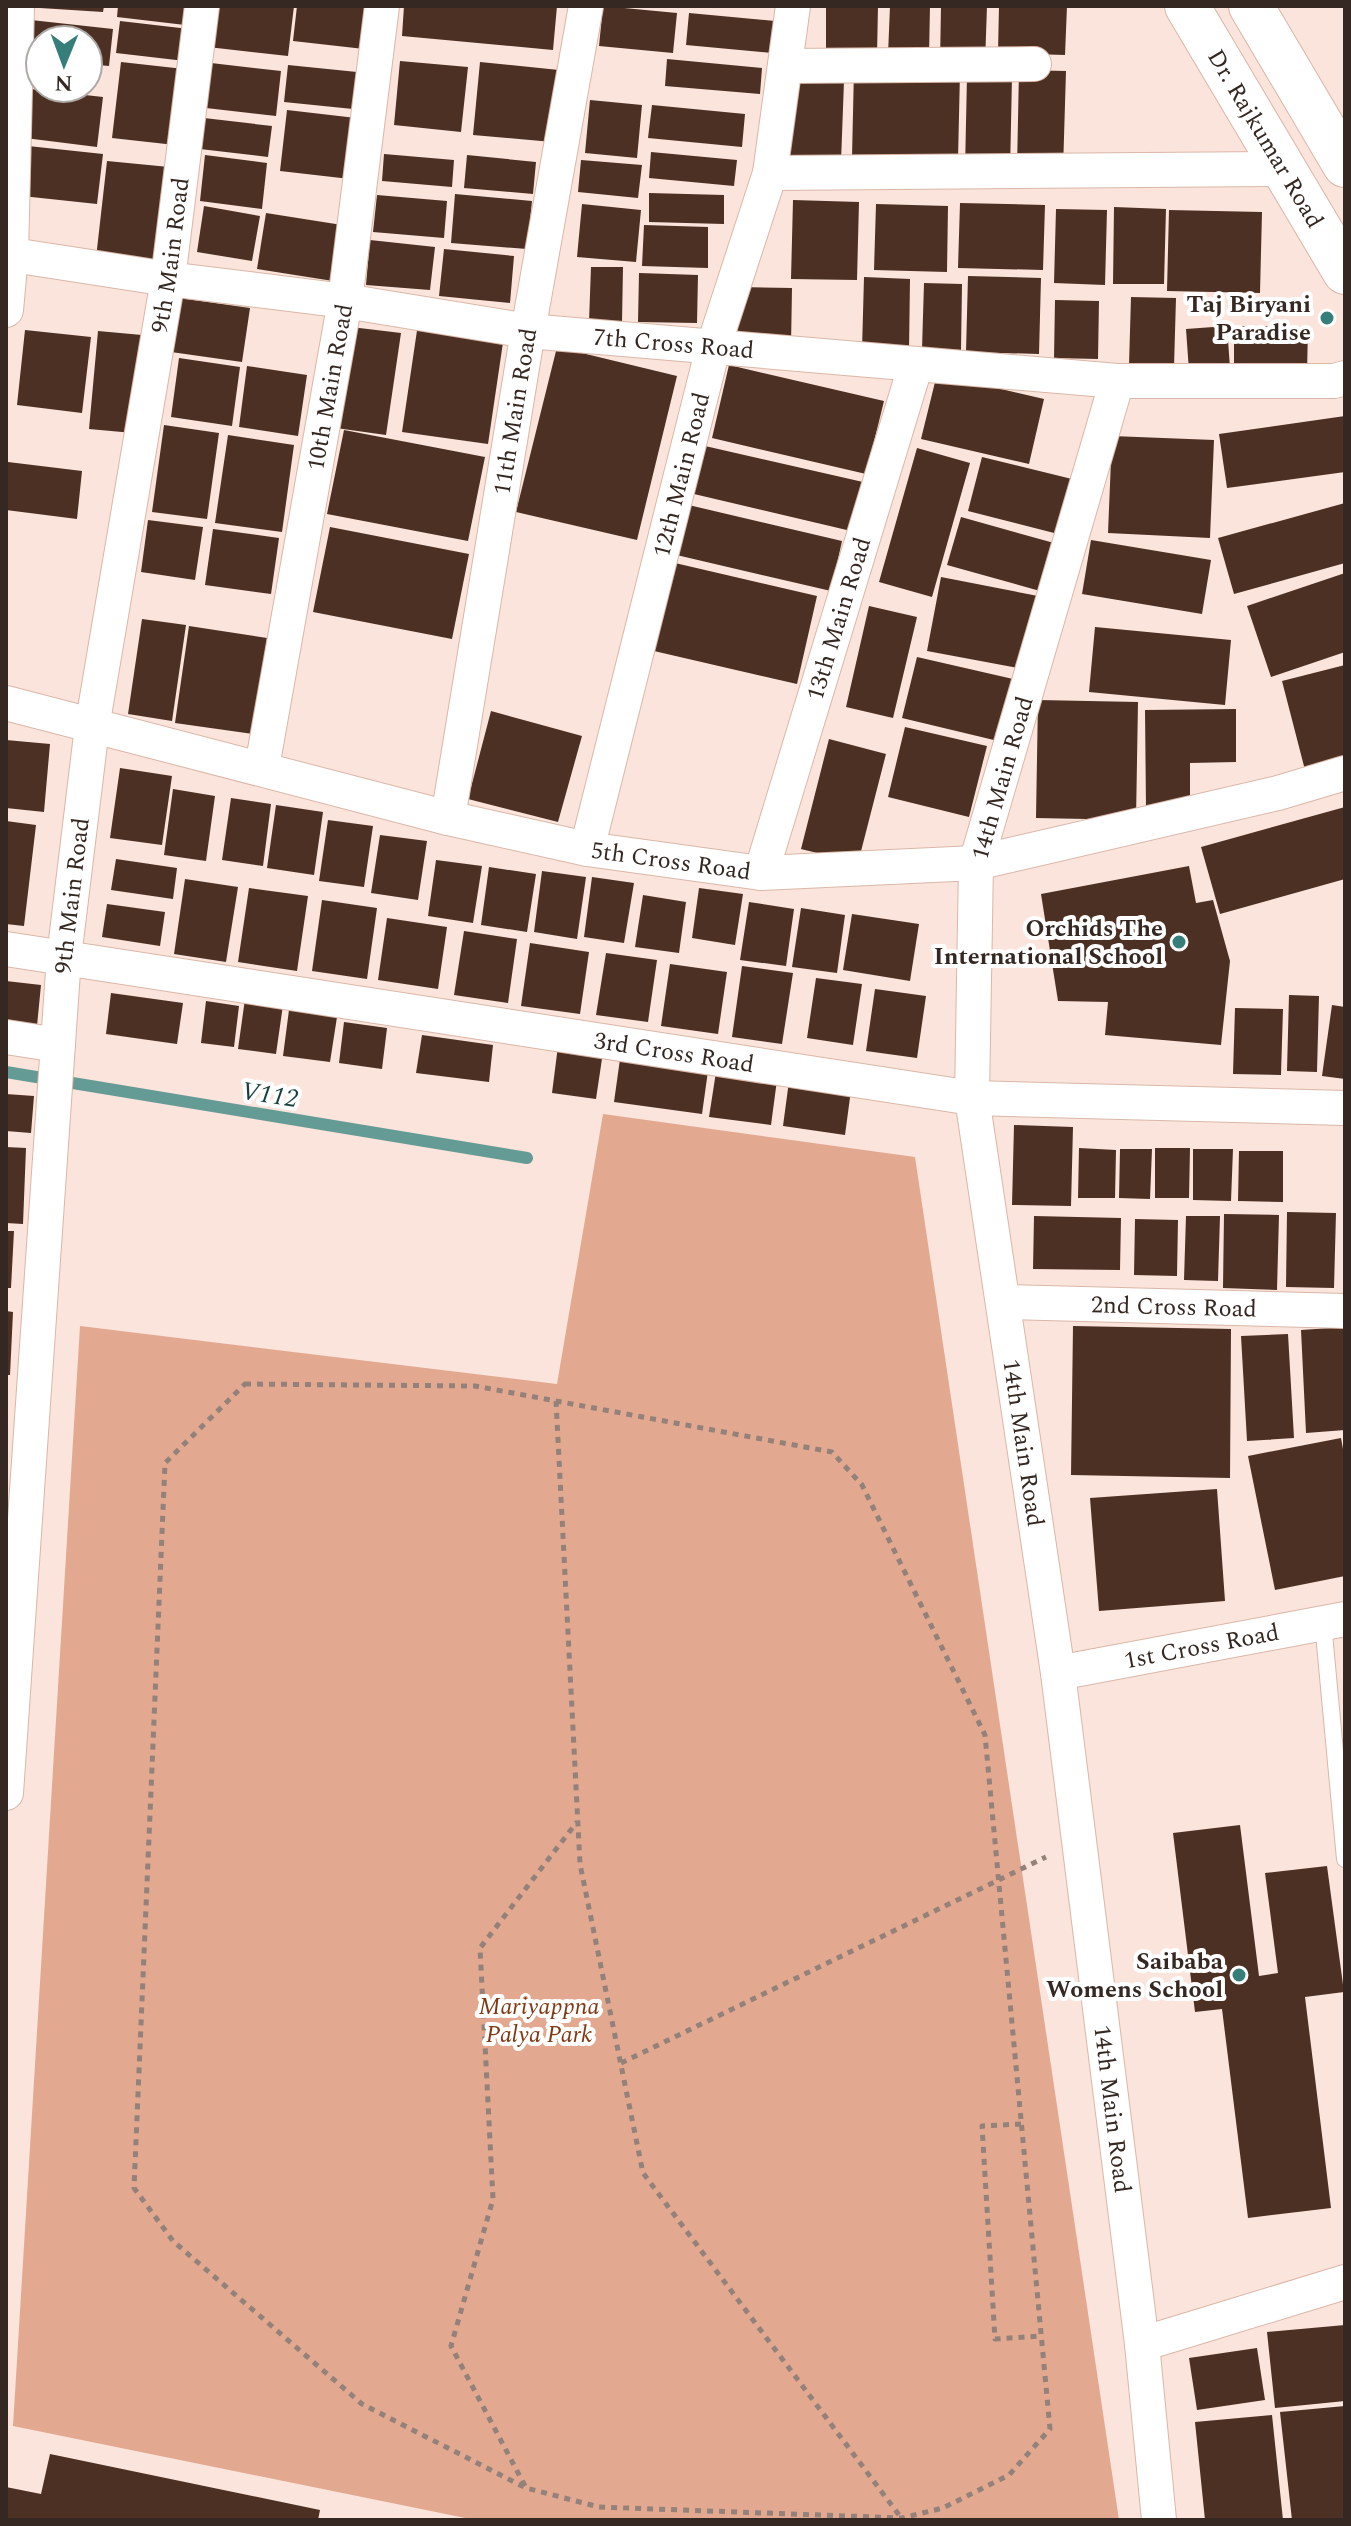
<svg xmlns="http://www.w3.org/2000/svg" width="1351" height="2526" font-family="Spectral,serif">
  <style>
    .green { fill: #e2a990 }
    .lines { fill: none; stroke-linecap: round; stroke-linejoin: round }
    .stream { stroke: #659b95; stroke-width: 12 }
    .building { fill: #4c3023 }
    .lane-casing { stroke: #dab7a8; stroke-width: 18 }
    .street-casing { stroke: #dab7a8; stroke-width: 36 }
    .secondary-casing { stroke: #dab7a8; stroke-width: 46 }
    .path { stroke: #93817a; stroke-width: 5; stroke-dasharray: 6 6; stroke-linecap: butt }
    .lane { stroke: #fff; stroke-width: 16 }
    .street { stroke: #fff; stroke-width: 34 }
    .secondary { stroke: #fff; stroke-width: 44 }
    .poi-dot { fill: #367e7a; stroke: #fff; stroke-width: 3 }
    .labels { text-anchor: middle; stroke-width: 8; stroke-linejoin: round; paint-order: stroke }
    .street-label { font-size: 24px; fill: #352822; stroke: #fff }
    .poi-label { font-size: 24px; font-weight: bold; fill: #352822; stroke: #fff; text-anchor: end }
    .park-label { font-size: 24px; font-style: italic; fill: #813812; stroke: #fff }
    .water-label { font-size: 26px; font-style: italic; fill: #173f3c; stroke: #fff }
  </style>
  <rect width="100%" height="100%" fill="#fbe4db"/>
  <path class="green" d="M603,1114L915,1157L1119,2520H475L13,2426L80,1326L557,1384Z"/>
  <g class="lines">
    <path class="stream" d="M6,1072L527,1158"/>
  </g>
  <path class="building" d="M40,6H104L103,12L40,8Z
    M118,6H188L185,25L117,17Z
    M213,6H294L288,56L208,47Z
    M297,6H378L373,50L293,41Z
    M404,6H557L553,50L402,36Z
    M603,6L677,13L673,53L599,46Z
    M826,6H878L877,56L826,55Z
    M890,6H930L929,56L888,55Z
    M941,6H987L985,64L940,63Z
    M999,6H1067L1065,55L998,53Z
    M689,13L775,21L772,53L686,45Z
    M31,20L113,29L109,66L88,64V40H40V59L26,57Z
    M120,21L189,29L185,61L116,53Z
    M667,59L762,68L760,94L665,86Z
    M400,61L468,67L461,132L394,125Z
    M121,62L184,69L175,145L112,138Z
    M480,62L559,70L552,142L473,135Z
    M211,63L281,71L276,116L206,108Z
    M288,65L357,72L353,109L284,102Z
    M854,69L960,72L958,159L852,157Z
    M1019,70L1066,71L1063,170L1017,169Z
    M967,76L1012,77L1010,171L965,170Z
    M788,79L844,81L841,162L786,160Z
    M31,89L103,97L97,147L25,138Z
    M590,100L642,105L637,158L585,153Z
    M652,105L745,114L742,147L648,138Z
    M287,110L356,118L350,179L280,171Z
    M204,118L272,126L268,157L200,149Z
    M28,146L103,154L97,204L22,196Z
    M651,152L737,160L734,186L649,178Z
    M384,154L454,160L452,187L382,181Z
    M205,155L267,163L262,209L200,201Z
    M467,155L536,162L533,194L464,188Z
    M581,160L642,165L638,198L578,192Z
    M107,161L169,167L158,265L96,258Z
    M649,193L724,195V224L649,222Z
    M455,194L532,201L527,249L451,243Z
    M377,195L447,201L444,238L373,232Z
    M793,200L859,202L857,280L791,279Z
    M960,203L1045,205L1043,270L958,268Z
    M582,204L641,210L636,262L577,257Z
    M876,204L948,206L947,272L874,270Z
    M204,206L260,216L252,261L197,252Z
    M1114,207L1166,209L1164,284H1113Z
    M1056,209L1107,210L1105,285L1054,283Z
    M1169,210L1262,212L1260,293L1167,291Z
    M266,213L342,225L333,281L257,269Z
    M644,225L708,227V268L642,266Z
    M370,240L435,247L430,290L366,285Z
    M444,249L514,256L510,303L439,296Z
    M591,267H623L622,322H589Z
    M639,273L698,275L697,323L638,322Z
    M968,276L1041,278L1039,354L966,352Z
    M864,277L910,279L909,351L862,350Z
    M924,283L962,284L961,350L922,349Z
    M738,287L792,288L791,345L737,344Z
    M1131,297L1176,298L1174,367L1129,365Z
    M179,298L250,308L242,362L171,352Z
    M1055,300L1099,301L1098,359L1054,358Z
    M419,317L505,329L488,444L402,432Z
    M1227,326L1230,368L1189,371L1186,329Z
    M1234,326L1308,327L1307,374L1234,373Z
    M351,327L401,333L386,435L336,428Z
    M25,330L91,337L82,413L17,405Z
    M98,331L142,335L133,433L89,429Z
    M557,347L677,376L637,540L516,512Z
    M179,358L240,367L232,426L171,417Z
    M729,365L884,401L866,474L712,438Z
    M247,366L307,375L298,436L239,427Z
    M937,374L1044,399L1029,464L921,439Z
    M1345,416V472L1227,488L1219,434Z
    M164,425L219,433L207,519L152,512Z
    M344,430L485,457L468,541L327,514Z
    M228,435L294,445L282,532L215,523Z
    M1112,436L1214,440L1210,538L1108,533Z
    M705,446L863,482L851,531L694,494Z
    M917,448L970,463L932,597L879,582Z
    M982,457L1076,480L1062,535L968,511Z
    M8,462L82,471L77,519L6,510Z
    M680,503L842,541L831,591L668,553Z
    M1345,503V563L1234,594L1218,538Z
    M961,517L1054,543L1040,591L947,565Z
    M148,520L203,527L195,580L141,572Z
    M330,527L469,554L452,639L313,612Z
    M213,529L279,538L271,594L205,585Z
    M1091,540L1211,560L1202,614L1082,594Z
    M675,563L817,596L797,684L654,651Z
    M1345,573V652L1271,677L1247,606Z
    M941,577L1038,596L1023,669L927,651Z
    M869,606L917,617L893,718L846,707Z
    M142,619L186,625L172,721L128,714Z
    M189,626L267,638L253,734L175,723Z
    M1095,627L1231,640L1225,705L1089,692Z
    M917,657L1013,679L998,741L902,718Z
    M1345,665V760L1305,770L1282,681Z
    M1038,700L1138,702L1136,820L1036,818Z
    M1236,709V762L1190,763V808L1146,807L1145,710Z
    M491,711L582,736L558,822L468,799Z
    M905,727L987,746L969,817L888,797Z
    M829,739L886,754L858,863L801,849Z
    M6,740L50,744L44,812L6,808Z
    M120,768L172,776L162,845L110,838Z
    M173,789L215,796L206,861L164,855Z
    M231,798L271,804L263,866L222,860Z
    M276,805L323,812L314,875L267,868Z
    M1345,807V879L1220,914L1201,847Z
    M328,820L373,826L364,887L319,881Z
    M6,821L36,825L24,926L6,924Z
    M380,835L427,841L418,900L371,893Z
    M116,859L177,868L173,899L111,890Z
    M436,860L482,866L473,923L428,916Z
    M1189,866L1196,903L1213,900L1230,961L1221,1045L1105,1035L1108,1002L1058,1001L1041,894Z
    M489,867L536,874L527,932L481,925Z
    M542,871L586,877L577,939L534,932Z
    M592,877L634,883L624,943L584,937Z
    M185,879L238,887L226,962L174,954Z
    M249,888L308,896L297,971L238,962Z
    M699,888L743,894L735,945L692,938Z
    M643,895L686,902L679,953L635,947Z
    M322,900L377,908L367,979L312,971Z
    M749,902L794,909L786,966L740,960Z
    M107,904L165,912L160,946L102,937Z
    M801,908L845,915L837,973L792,967Z
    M852,914L919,924L910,981L843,970Z
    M387,918L447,927L438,989L378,980Z
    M464,931L517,939L508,1003L454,995Z
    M530,943L589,952L580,1014L521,1006Z
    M606,953L657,960L648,1022L596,1015Z
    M670,964L727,972L718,1034L661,1026Z
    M742,966L793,973L782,1044L732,1037Z
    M816,978L862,984L853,1045L807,1038Z
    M6,981L41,985L37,1026L6,1023Z
    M875,989L926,996L917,1058L866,1051Z
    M111,993L183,1003L177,1044L106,1034Z
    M1289,995L1319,996L1317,1072L1287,1071Z
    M245,999L283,1005L276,1054L238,1049Z
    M206,1001L239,1006L234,1047L201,1043Z
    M1332,1005L1345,1007V1079L1322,1076Z
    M1235,1008L1283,1009L1281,1075L1233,1074Z
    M289,1010L337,1017L330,1062L283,1056Z
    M344,1022L387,1028L382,1069L339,1063Z
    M422,1035L493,1045L489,1082L416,1073Z
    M558,1046L603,1052L596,1099L552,1093Z
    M620,1059L708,1071L702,1114L614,1102Z
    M716,1072L777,1080L771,1125L709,1117Z
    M789,1081L851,1090L845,1135L783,1126Z
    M6,1094L34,1096L31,1133L6,1131Z
    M1014,1125L1073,1127L1071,1206L1012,1205Z
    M6,1147L26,1148L23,1224L6,1223Z
    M1079,1148L1116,1150L1115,1198H1078Z
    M1155,1148H1190L1189,1198H1155Z
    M1120,1149H1152L1150,1199L1119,1198Z
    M1193,1149H1233L1231,1201L1193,1200Z
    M1239,1151H1283V1202L1238,1201Z
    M1287,1212L1336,1213L1334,1288L1286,1287Z
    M1224,1214L1279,1215L1277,1290L1223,1288Z
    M1034,1216L1121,1218L1120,1270L1033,1269Z
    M1186,1216H1220L1218,1281L1184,1280Z
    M1135,1219L1178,1220L1177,1276L1134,1275Z
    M6,1231H14L11,1288H6Z
    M6,1311L13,1312L10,1375H6Z
    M1073,1326L1231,1329L1230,1478L1071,1475Z
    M1345,1327V1430L1306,1433L1301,1330Z
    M1288,1334L1294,1438L1247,1441L1241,1336Z
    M1341,1438L1345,1460V1576L1275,1590L1248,1456Z
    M1217,1489L1225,1601L1099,1611L1090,1498Z
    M1240,1825L1259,1976L1278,1973L1265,1873L1327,1866L1344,1992L1305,1997L1331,2208L1248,2218L1222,2009L1195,2012L1173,1833Z
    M1345,2325V2401L1275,2408L1267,2332Z
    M1257,2348L1265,2400L1197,2410L1189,2358Z
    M1345,2406V2520H1292L1280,2412Z
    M1272,2415L1283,2520H1205L1195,2422Z
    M50,2454L320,2510L318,2520H6V2487L41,2494Z"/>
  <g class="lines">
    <defs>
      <path id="lane" d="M1323,1623L1345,1859"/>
      <g id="street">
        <path d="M785,66L1034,64"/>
        <path d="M770,173L1282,169"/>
        <path id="s1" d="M6,254L168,279L345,301L528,331L1117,381H1334L1345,378"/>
        <path d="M6,310L11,255L17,6"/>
        <path id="s2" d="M1117,381L976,863L972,1098L1058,1673L1142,2344L1159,2520"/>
        <path id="s3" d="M6,703L448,818L587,849L761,873L976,863L1278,793L1345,773"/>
        <path id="s4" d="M262,767L345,301L382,6"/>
        <path id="s5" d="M448,818L528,331L586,6"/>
        <path id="s6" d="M587,849L713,348L770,173L793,6"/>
        <path id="s7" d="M761,873L916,364"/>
        <path id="s8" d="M6,949L972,1098L1345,1108"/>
        <path d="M6,1037L58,1045"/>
        <path id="s9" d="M1004,1302L1345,1311"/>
        <path id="s10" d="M1058,1673L1345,1619"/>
        <path id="s11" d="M6,1793L64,957L92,727L168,279L202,6"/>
        <path d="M1142,2344L1345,2282"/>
      </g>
      <g id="secondary">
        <path id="s12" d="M1187,6L1345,272"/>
        <path d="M1251,6L1345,165"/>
      </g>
    </defs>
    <use href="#lane" class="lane-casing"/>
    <use href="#street" class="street-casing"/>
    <use href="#secondary" class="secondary-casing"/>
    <path class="path" d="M245,1384L475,1386L832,1452L862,1485L985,1735L1050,2429L1009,2475L943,2508L902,2518L599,2507L526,2488L362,2404L173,2241L134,2188L165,1463Z
      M556,1401L580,1864L643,2173L902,2519
      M621,2063L1046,1857
      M1021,2124L982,2126L995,2339L1041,2336
      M525,2486L451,2346L493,2199L480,1948L577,1822"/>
    <use href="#lane" class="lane"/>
    <use href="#street" class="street"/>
    <use href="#secondary" class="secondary"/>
  </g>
  <g class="poi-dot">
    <circle cx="1327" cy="318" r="8"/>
    <circle cx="1179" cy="942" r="8"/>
    <circle cx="1239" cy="1975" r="8"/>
  </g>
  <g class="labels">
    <g class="street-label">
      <text dy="8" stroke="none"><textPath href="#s12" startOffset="154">Dr. Rajkumar Road</textPath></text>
      <text dy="8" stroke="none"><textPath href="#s11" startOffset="1548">9th Main Road</textPath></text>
      <text dy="8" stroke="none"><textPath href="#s1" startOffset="674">7th Cross Road</textPath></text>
      <text dy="8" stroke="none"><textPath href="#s4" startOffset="386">10th Main Road</textPath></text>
      <text dy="8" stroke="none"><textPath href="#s5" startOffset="412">11th Main Road</textPath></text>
      <text dy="8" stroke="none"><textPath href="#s6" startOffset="386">12th Main Road</textPath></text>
      <text dy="8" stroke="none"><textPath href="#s7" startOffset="266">13th Main Road</textPath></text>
      <text transform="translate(1002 778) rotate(-74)" y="8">14th Main Road</text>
      <text dy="8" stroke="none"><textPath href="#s3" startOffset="684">5th Cross Road</textPath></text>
      <text dy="8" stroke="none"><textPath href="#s11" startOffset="900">9th Main Road</textPath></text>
      <text dy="8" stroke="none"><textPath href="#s8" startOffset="676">3rd Cross Road</textPath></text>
      <text dy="8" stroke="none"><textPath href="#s9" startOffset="170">2nd Cross Road</textPath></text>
      <text dy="8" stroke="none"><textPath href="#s2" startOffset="1086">14th Main Road</textPath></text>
      <text dy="8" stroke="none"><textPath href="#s10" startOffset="146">1st Cross Road</textPath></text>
      <text dy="8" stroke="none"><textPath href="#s2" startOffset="1758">14th Main Road</textPath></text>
    </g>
    <g class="poi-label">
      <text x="1311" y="312">Taj Biryani<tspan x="1311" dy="28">Paradise</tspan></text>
      <text x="1163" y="936">Orchids The<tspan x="1163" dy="28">International School</tspan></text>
      <text x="1223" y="1969">Saibaba<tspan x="1223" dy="28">Womens School</tspan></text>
    </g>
    <g class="park-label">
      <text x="539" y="2014">Mariyappna<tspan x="539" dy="28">Palya Park</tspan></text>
    </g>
    <g class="water-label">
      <text transform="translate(270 1094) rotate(9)" y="9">V112</text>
    </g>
  </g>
  <rect width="1351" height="2526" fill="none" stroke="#352822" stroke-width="16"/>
  <g transform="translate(64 64) rotate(181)"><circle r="38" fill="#ffffff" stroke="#aea9a7" stroke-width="2"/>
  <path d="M0-6L14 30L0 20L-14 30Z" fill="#367e7a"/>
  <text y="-12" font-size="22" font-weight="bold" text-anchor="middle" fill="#352822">N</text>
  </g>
</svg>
